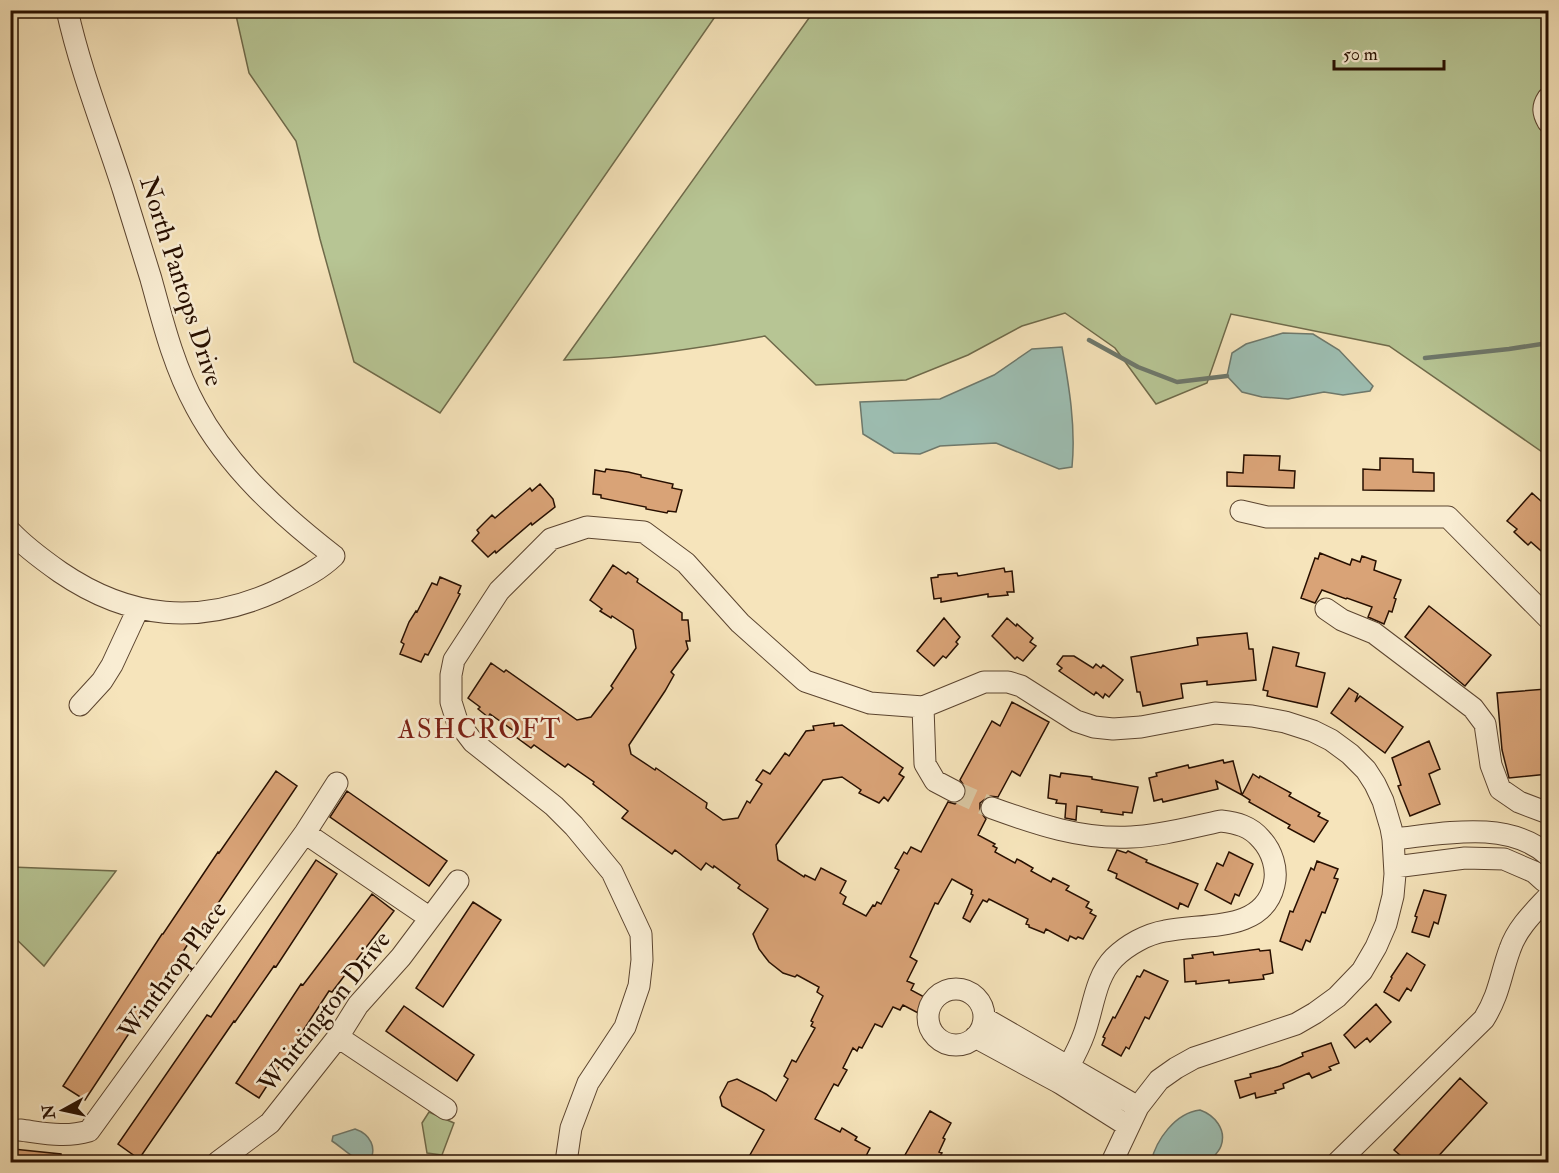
<svg xmlns="http://www.w3.org/2000/svg" width="1559" height="1173" font-family="'IM FELL Double Pica',serif">
  <style>
    .green { fill: #b7c594; stroke: #6f6a4a; stroke-width: 1.5 }
    .water { fill: #9dbeb2; stroke: #6e786b; stroke-width: 1.5 }
    .lines { fill: none; stroke-linecap: round; stroke-linejoin: round }
    .stream { stroke: #6e786b; stroke-width: 4.5 }
    .building { fill: #d9a377; stroke: #270f00; stroke-width: 1.5 }
    .minor-tunnel { stroke: #d7c49f; stroke-width: 21; stroke-dasharray: 21 10; stroke-linecap: butt }
    .minor-casing { stroke: #5b442f; stroke-width: 23 }
    .minor { stroke: #f9edd3; stroke-width: 21 }
    .labels { text-anchor: middle; stroke-width: 5; stroke-linejoin: round; paint-order: stroke }
    .street-label { font-size: 26px; fill: #270f00; stroke: #f9edd3 }
    .neighbourhood-label { font-size: 27px; letter-spacing: 1.5px; fill: #7a1f14; stroke: #f9edd3 }
  </style>
  <rect width="100%" height="100%" fill="#f6e4bb"/>
  <filter id="stains"><feTurbulence type="fractalNoise" baseFrequency=".00333" numOctaves="4"/><feColorMatrix values="0 0 0 0 .2 0 0 0 0 .09 0 0 0 0 .02 0 0 0 .5 -.17"/></filter>
  <radialGradient id="worn" r=".72"><stop offset=".6" stop-color="#630" stop-opacity="0"/><stop offset="1" stop-color="#630" stop-opacity=".3"/></radialGradient>
  <path class="green" d="M235,11V10L719,11L440,413L354,362L320,239L296,141L249,73Z
    M814,11H1548V456L1389,346L1231,314L1207,383L1156,404L1115,348L1065,313L1022,326L968,355L906,380L816,385L765,336C698,349 632,358 564,360Z
    M10,867H11L116,871L44,966L11,934Z
    M429,1112L454,1123L442,1155L427,1153L422,1123Z"/>
  <path class="water" d="M1283,333L1313,334L1339,350L1373,386L1370,391L1343,395L1324,392L1288,399L1262,397L1242,392L1227,376L1232,353L1246,344Z
    M1062,347C1069,386 1076,427 1072,467L1059,469L996,443L940,446L920,454L894,453L863,434L860,402L940,399L994,375L1032,349Z
    M1200,1110C1214,1115 1227,1129 1221,1146C1219,1152 1213,1157 1209,1162H1151C1156,1140 1175,1113 1200,1110Z
    M355,1129C370,1134 378,1148 369,1162C355,1162 343,1148 332,1141L333,1136Z"/>
  <g class="lines">
    <path class="stream" d="M1089,340L1138,367L1177,382L1227,376
      M1425,358L1509,349L1548,343"/>
  </g>
  <path class="building" d="M1244,455L1280,456L1279,470L1295,471L1294,488L1227,486V472L1243,473Z
    M1380,458L1413,459V472L1434,473V491L1363,490V469L1380,470Z
    M606,469L628,472L641,475V477L673,484L672,488L682,490L676,512L668,511L667,513L646,509V507L601,498V495L593,494L595,470L605,472Z
    M540,484L553,499L555,507L532,525L531,523L496,553L495,551L488,557L472,541L479,533L477,530L492,515L495,518L530,488L532,491Z
    M1532,493L1542,502L1548,495V557L1531,542L1528,545L1514,532L1517,529L1507,521Z
    M1320,553L1350,565L1352,559L1360,562L1362,556L1376,561L1374,570L1401,580L1394,598L1396,599L1392,612L1389,611L1384,624L1368,617L1372,607L1347,598L1346,599L1322,590L1315,603L1301,598L1315,558L1318,559Z
    M613,565L626,574L628,572L638,579L637,582L682,613V620H688L690,641H686L688,649L671,672L674,675L665,691L629,745L631,754L655,770L656,768L707,803L706,808L723,820L738,818L747,801L750,803L762,784L756,780L763,770L770,774L785,753L789,756L806,731L814,730L813,726L834,723V726L842,725L903,768L899,774L904,777L888,801L884,797L879,803L859,793L861,790L842,777L823,780L776,845L778,860L804,877L805,875L815,880L821,868L846,881L840,893L846,897L843,904L866,916L873,905L875,906L877,902L881,904L899,870L895,868L904,852L907,854L911,847L921,852L948,802L955,804L965,797L967,790L960,780L992,721L1000,726L1012,702L1049,722L1020,776L1012,771L998,797L989,796L980,803V811L986,819L978,835L995,844L993,846L997,848L995,852L1015,863L1017,859L1021,861L1033,868L1031,871L1051,882L1053,878L1069,886L1066,890L1089,902L1086,907L1092,910L1090,913L1096,916L1083,939L1078,937L1076,939L1070,936L1068,941L1046,929L1044,933L1029,927V925L1026,924L1028,919L989,899L987,902L983,900L970,922L963,918L973,895L971,894L972,890L952,879L938,904L935,903L910,957L917,961L907,981L914,984L911,990L928,999L920,1014L903,1005L900,1010L893,1007L882,1027L875,1024L862,1048L859,1047L857,1051L853,1048L843,1068L847,1070L838,1086L834,1084L815,1119L840,1132L842,1128L857,1137L855,1140L870,1148L863,1162H746L764,1130L722,1106L720,1097L728,1082L737,1079L766,1094L776,1101L788,1079L784,1076L792,1060L796,1062L815,1028L811,1026L813,1022L811,1021L823,996L817,992L819,987L797,975L795,977L783,973L769,962L759,949L753,934L768,909L738,888L740,885L714,866L713,868L706,863L701,870L675,850L672,854L622,818L628,811L593,784L594,782L568,764L565,767L534,745L531,748L512,734L514,731L490,714L488,717L478,709L480,707L468,698L491,663L504,672L506,670L577,720L591,717L613,688L611,686L636,648L633,630L612,616L611,618L600,611L602,609L590,600Z
    M1004,568L1005,572L1012,571L1014,592H1007L1008,595L988,597V594L941,602V598L934,599L931,578L938,577V575L957,573L958,576Z
    M440,577L461,586L458,593L460,594L428,655L425,654L421,662L400,654L404,644L401,642L409,622L416,611L417,612L432,583L437,585Z
    M1429,606L1491,655L1465,686L1405,637Z
    M944,618L960,637L956,642L958,644L946,658L943,656L934,666L917,651Z
    M1007,618L1016,626L1017,624L1033,638L1030,642L1036,646L1023,661L1017,657L1015,659L992,636Z
    M1247,633L1249,649H1253L1256,680L1207,685V681L1181,684L1183,698L1143,706L1140,692H1137L1131,657L1198,645L1197,638Z
    M1273,647L1299,653L1296,666L1325,673L1317,707L1267,696L1268,691L1263,690Z
    M1063,656H1074L1093,668L1096,664L1101,668L1103,665L1123,680L1109,697L1105,694L1103,698L1096,692L1094,695L1059,671L1062,668L1057,664Z
    M1349,688L1358,694L1355,702L1360,696L1403,727L1385,753L1331,713Z
    M1546,689L1548,774L1509,778L1502,750L1497,693Z
    M1429,741L1440,769L1429,774L1440,804L1410,816L1398,786L1401,785L1392,758Z
    M1223,760L1224,763L1233,761L1242,795L1216,781L1218,789L1163,802L1162,799L1154,801L1149,778L1157,776L1156,773L1188,765L1189,768Z
    M276,771L297,786L192,942L190,941L85,1100L63,1086L162,934H163L218,852L219,853Z
    M1061,773L1092,777V779L1138,787L1132,813L1123,812V815L1101,812L1102,810L1077,806L1076,820L1065,818L1066,804L1056,803L1057,800L1048,798L1050,775L1060,777Z
    M1253,774L1259,778L1260,776L1291,793L1289,796L1320,813L1318,816L1328,821L1314,842L1288,828L1290,825L1249,802L1250,800L1242,795Z
    M347,791L447,861L429,886L330,817Z
    M1117,850L1126,853L1128,851L1147,860L1146,862L1198,884L1188,907L1180,903L1178,909L1116,878L1117,874L1108,870Z
    M1229,852L1253,864L1239,896L1235,894L1231,904L1205,890L1217,863L1223,866Z
    M316,860L337,874L276,967L274,966L235,1022L234,1021L139,1159L118,1144L207,1015L211,1017Z
    M1317,861L1338,869L1334,878L1338,879L1325,913L1322,912L1310,942L1306,940L1302,950L1280,941L1290,911L1293,912L1311,868L1314,870Z
    M1424,890L1446,895L1438,924L1434,922L1429,937L1412,932L1417,917L1415,916Z
    M372,894L394,911L332,992L329,991L259,1098L236,1083L301,984L303,985Z
    M473,902L501,920L443,1007L416,988Z
    M1259,949L1260,951L1270,950L1273,973L1263,975L1264,979L1229,983V980L1196,984V981L1185,982L1184,959L1193,958L1192,955L1213,952L1214,955Z
    M1407,953L1425,965L1411,991L1407,988L1399,1001L1384,992L1392,978L1391,977Z
    M1144,970L1168,981L1149,1019L1145,1017L1129,1049L1126,1047L1121,1056L1102,1045L1105,1038L1103,1037L1113,1017L1115,1018L1137,976L1140,977Z
    M1376,1004L1391,1022L1370,1042L1367,1038L1355,1048L1344,1035Z
    M404,1006L474,1055L457,1081L386,1031Z
    M1331,1043L1339,1063L1329,1067L1331,1070L1312,1078L1309,1073L1283,1084L1284,1088L1275,1091L1276,1093L1256,1098L1255,1093L1240,1098L1235,1081L1251,1077L1250,1074L1280,1066L1303,1056L1302,1053Z
    M1460,1078L1487,1103L1433,1162H1408L1394,1150Z
    M930,1111L951,1123L943,1138L945,1139L939,1152L942,1153L936,1162H901Z
    M13,1149L61,1154V1162H12Z"/>
  <g class="lines">
    <path class="minor-tunnel" d="M954,791L992,808"/>
    <defs>
      <path id="minor" d="M1548,98C1542,107 1543,113 1548,122
        M1241,511L1267,517H1448L1548,618
        M10,531C25,547 43,560 60,572C129,619 199,626 276,591C298,580 316,573 334,556C281,515 228,467 196,407C174,367 163,323 151,279C142,250 133,221 124,192C105,132 81,73 67,10
        M1326,609L1342,620L1374,633L1473,708L1485,724L1491,765L1500,789L1519,802L1548,813
        M80,705L102,681L112,665L138,609
        M923,707L925,764L935,781L954,791
        M992,808C1036,824 1083,840 1131,837C1161,836 1192,827 1221,821C1237,823 1250,826 1261,839C1272,851 1278,869 1274,885C1263,933 1202,923 1165,931C1147,934 1127,945 1114,958C1095,977 1093,1010 1084,1034C1078,1051 1068,1067 1060,1083
        M305,833L430,918
        M1393,839C1443,834 1507,819 1548,855
        M1395,867L1465,858L1504,859L1534,872L1544,881L1548,882
        M928 1017a28 28 0 1 1 56 0a28 28 0 1 1-56 0Z
        M984,1018L1138,1107
        M338,1037L446,1109
        M975,1037L1060,1083L1128,1126
        M20,1130C44,1133 65,1138 89,1131L305,833L337,783
        M218,1162L270,1123L338,1037L358,1005L401,957L458,881
        M566,1162L571,1128L588,1083L625,1027L639,986L642,960L641,934L612,872L574,826L554,806L473,742L457,721L451,702V675L454,660L499,591L551,539L587,527L644,532L686,563L740,623L805,681L870,703L923,707L984,682H1008L1021,686L1076,721L1094,727L1113,729L1141,727L1215,713L1252,716L1285,722L1313,731L1331,740L1350,754L1366,770L1375,784L1383,801L1391,828L1393,839L1395,874L1393,896L1386,924L1376,947L1362,971L1337,997L1315,1013L1296,1024L1194,1058L1176,1068L1159,1080L1138,1107L1112,1162
        M1338,1162L1484,1019C1500,993 1500,976 1510,949C1517,928 1534,912 1548,897"/>
    </defs>
    <use href="#minor" class="minor-casing"/>
    <use href="#minor" class="minor"/>
  </g>
  <g class="labels">
    <g class="street-label">
      <text transform="translate(182 281) rotate(72)" y="9">North Pantops Drive</text>
      <text transform="translate(172 970) rotate(-54)" y="9">Winthrop Place</text>
      <text transform="translate(324 1011) rotate(-52)" y="9">Whittington Drive</text>
    </g>
    <g class="neighbourhood-label">
      <text x="480" y="738">ASHCROFT</text>
    </g>
  </g>
  <rect width="1559" height="1173" fill="none" stroke="#f6e4bb" stroke-width="36"/>
  <rect x="12" y="12" width="1535" height="1149" fill="none" stroke="#270f00" stroke-width="3"/>
  <rect x="18" y="18" width="1523" height="1137" fill="none" stroke="#270f00" stroke-width="1.5"/>
  <g transform="translate(63 1110) rotate(262)" stroke="#f9edd3" stroke-width="4.5" paint-order="stroke">
  <path d="M0-4.5L10 22L0 15L-10 22Z" fill="#270f00"/>
  <text y="-9" font-size="16" font-weight="bold" text-anchor="middle" fill="#270f00">N</text>
  </g>
  <path d="M1334 60v9h110v-9" fill="none" stroke="#270f00" stroke-width="3"/>
  <text x="1343" y="60" font-size="18" fill="#270f00" stroke="#f9edd3" stroke-width="4.5" paint-order="stroke">50 m</text>
  <rect width="100%" height="100%" filter="url(#stains)"/>
  <rect width="100%" height="100%" fill="url(#worn)"/>
</svg>
